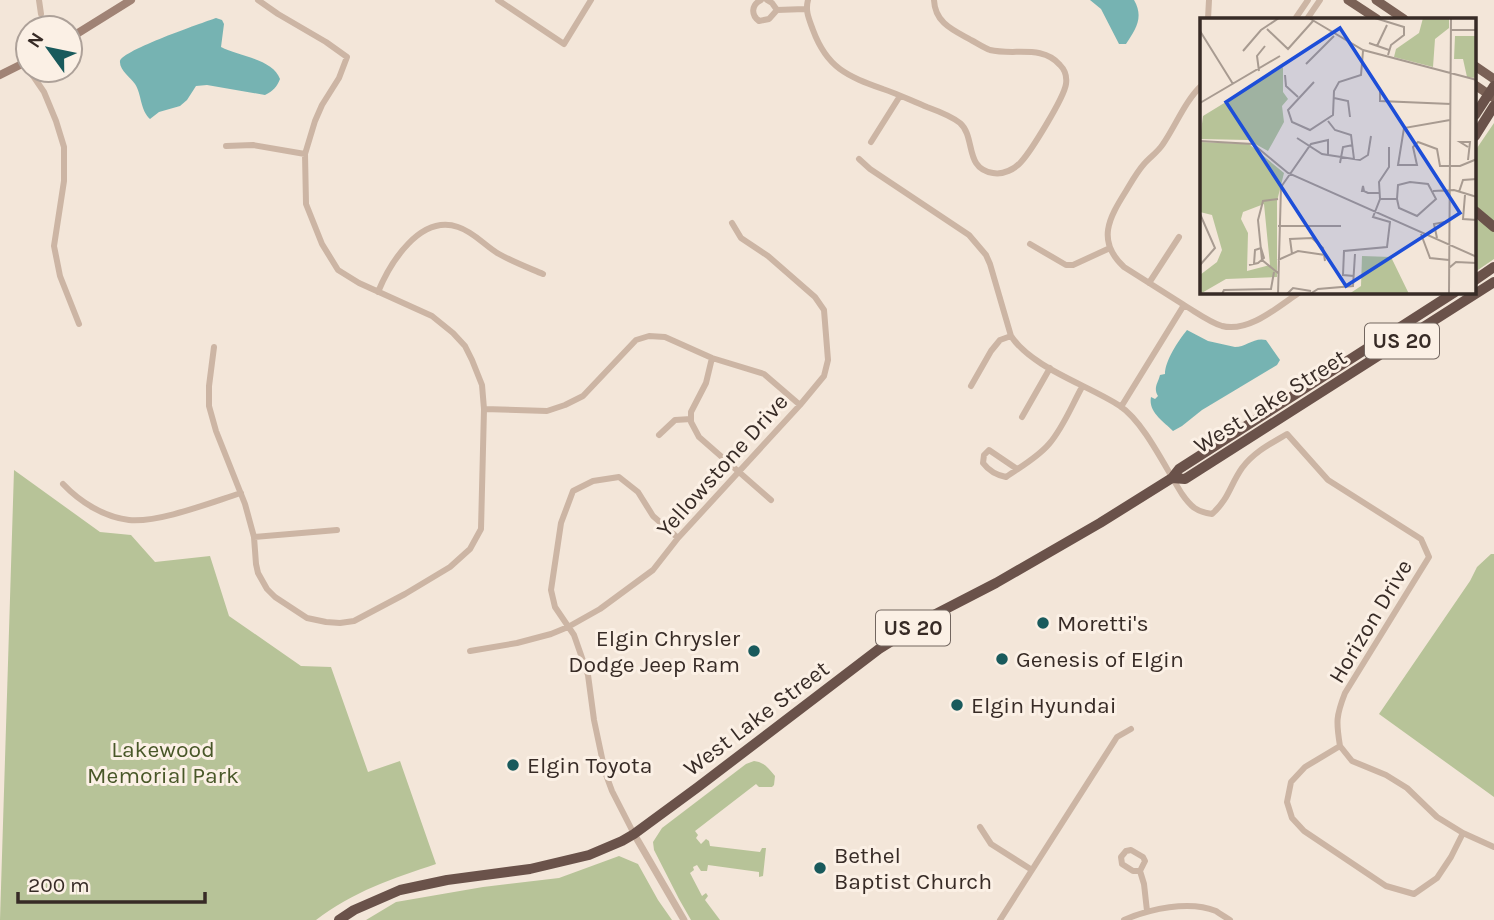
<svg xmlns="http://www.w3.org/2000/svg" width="1494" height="920" font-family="Karla,sans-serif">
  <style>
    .green { fill: #b7c398 }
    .water { fill: #76b3b2 }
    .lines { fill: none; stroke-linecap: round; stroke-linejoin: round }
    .minor { stroke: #ccb5a4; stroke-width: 6 }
    .tertiary { stroke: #ccb5a4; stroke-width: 7 }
    .secondary { stroke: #a08375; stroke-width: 8 }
    .primary { stroke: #7a6156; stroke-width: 9 }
    .trunk { stroke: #6a524a; stroke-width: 10 }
    .poi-dot { fill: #195a5c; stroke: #fbf0e5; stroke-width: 2.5 }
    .labels { text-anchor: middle; stroke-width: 6; stroke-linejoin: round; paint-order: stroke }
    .shield { fill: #fbf0e5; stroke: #72665f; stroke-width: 2 }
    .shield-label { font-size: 21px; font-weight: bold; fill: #372b26 }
    .street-label { font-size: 23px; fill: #372b26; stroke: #fbf0e5 }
    .poi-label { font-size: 23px; fill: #372b26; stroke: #fbf0e5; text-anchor: start }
    .park-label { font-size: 23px; fill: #485728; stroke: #fbf0e5 }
    .inset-road { fill: none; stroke: #a89b91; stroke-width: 2 }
    .view { fill: #1d4ed8; fill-opacity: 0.15; stroke: #1d4ed8; stroke-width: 3.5 }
    .inset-edge { fill: none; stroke: #372b26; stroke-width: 3.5 }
  </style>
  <rect width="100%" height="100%" fill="#f3e6d9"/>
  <path class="green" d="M1494,123V222L1479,209L1475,204V151Z
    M1475,218L1494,231V259L1475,272Z
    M14,470L100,532L131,535L155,562L210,556L229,616L301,666L331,667L368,772L400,761L436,864C394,878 352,892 316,920H0Z
    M1491,554H1494V797L1379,714L1470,581L1477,567Z
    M754,761C764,762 768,768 775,776L774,785L772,787H759L756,784L695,831L698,835L696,838L701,844L706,839L709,841L710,846L760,852L762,848H766L763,876L759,877V872L708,865L707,871H701L697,865L693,867L694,870L690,873L702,896L706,893L708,896L705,900L720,920H691L679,899L654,850L653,842L662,828L746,764Z
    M619,856L638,864L658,900L672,920H366L396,902L483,887L559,878Z"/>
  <path class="water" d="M1090,0H1134C1144,17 1136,29 1126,44H1119L1101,9Z
    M216,18L222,20L224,24L221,47C238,56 273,59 280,79C277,87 273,91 265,95L207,85L196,86L187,100L180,106L159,112L150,119C140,110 142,95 135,84C131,78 119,70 120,61C123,50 202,23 216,18Z
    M1187,330L1208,341L1235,347C1246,347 1254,337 1266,340L1280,360L1277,365L1202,410L1182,426L1173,431C1163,421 1148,412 1151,397L1155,399L1158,396C1153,388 1158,383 1160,375L1165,374C1165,361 1178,341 1187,330Z"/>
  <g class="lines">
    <path class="minor" d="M39,0L41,14
      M498,0L564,44L591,0
      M761,0C751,5 751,15 759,21L769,19L777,10L805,9
      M767,0L772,3L777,10
      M808,0C805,11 809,19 813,30C827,68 847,76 883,89C898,94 912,101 927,107C938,111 951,116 960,123C976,137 964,169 993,173C1003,175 1015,169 1021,162C1031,151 1064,98 1066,84C1067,77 1065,70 1060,65C1042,44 1014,56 990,50C984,48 977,43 971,40C953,30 935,23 934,0
      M1208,19L1209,0
      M1295,19L1308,0
      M1307,19L1320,0
      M29,70L44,92L56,121L64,147V181L54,246L60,276L79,324
      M871,142L900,96
      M226,146L253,145L305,154
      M859,159L870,169L969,235L986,255L990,264L1011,336C1032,368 1088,385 1120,406C1144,422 1166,469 1182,494C1191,507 1197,512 1212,514C1229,499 1230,485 1242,468C1254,452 1270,444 1287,434L1328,480L1421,539L1429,557L1345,693C1336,716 1336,722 1340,746L1305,767L1291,782L1287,802L1292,818L1304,831L1386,886L1414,894L1437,878L1451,857L1463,833
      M1030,244L1066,265H1073L1110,248
      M1149,283L1179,237
      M378,292C390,263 420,214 458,227C474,232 485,246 499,254C513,262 529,268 543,274
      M1184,305L1124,267C1096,241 1109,218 1126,191C1132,181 1137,172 1144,164C1150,157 1158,152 1163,144C1176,125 1185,101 1202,85
      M214,347L209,386V406L216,431L245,504L254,537L256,564L258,573L267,589L275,597L307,618L326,622L340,623L354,621L405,594L450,567L470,549L481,529L484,409L482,385L472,360L465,346L453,333L432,316L359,283L338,270L322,244L306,204L305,154L315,121L322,105L339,78L347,57L326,42L278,14L258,0
      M712,358L706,383L691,412V422L699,437L771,500
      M971,386L991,351L1000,340L1011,336
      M1121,407L1184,305C1196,312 1209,322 1222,326C1249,333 1279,306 1300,292
      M484,409L547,411L565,405L583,396L636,340L649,336L665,337L712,358L764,374L800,405
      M1022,417L1050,368
      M659,435L675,420L691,419
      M1017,469L989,450L984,455L983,463C989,471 996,475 1006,477C1020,467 1037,458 1049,444C1063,428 1072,405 1082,387
      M63,484C80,502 104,517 129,520C159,523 212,502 241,493
      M254,537L337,530
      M470,651L517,643L551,634L568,627L600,609L653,570L678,538L800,405L824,376L828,360L824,310L815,297L768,256L741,238L732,223
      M1340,746L1352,761L1386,775L1407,788L1437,817L1463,833L1494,847
      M980,827L991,844L1032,870
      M634,834L612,791L605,772L594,720L588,675L574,635L555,607L551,590L561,523L573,491L593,481L619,477L638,492L653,516L678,538
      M1140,871H1133L1122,864L1121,857L1126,851L1131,850L1143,857L1145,861L1140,871L1144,884L1147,911
      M1000,920L1117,737L1131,729
      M1124,920C1149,909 1189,900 1216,911C1220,914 1225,917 1230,920"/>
    <path class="tertiary" d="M634,834L684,920"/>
    <path class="secondary" d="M70,38L131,0
      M0,75L28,61"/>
    <path class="primary" d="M1348,0L1377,19
      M1376,0L1404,19
      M1475,66L1494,79
      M1475,85L1494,98"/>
    <path class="trunk" d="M1475,115L1494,86
      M1475,136L1494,106
      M1475,211L1494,227
      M1475,280L1494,267
      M1172,478L1185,479L1494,282
      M339,920L354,910L400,890L447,880L530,869L589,855L622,841L634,834L698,787L879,649L932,616L996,583L1100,523L1172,478L1179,469L1455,292"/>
  </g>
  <g class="poi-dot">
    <circle cx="1043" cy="623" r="7"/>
    <circle cx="754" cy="651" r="7"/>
    <circle cx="1002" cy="659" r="7"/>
    <circle cx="957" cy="705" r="7"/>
    <circle cx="513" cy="765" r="7"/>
    <circle cx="820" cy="868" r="7"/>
  </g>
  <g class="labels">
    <g class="shield">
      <rect x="1365" y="323.5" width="74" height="35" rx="5"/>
      <rect x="876" y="610.5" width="74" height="35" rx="5"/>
    </g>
    <g class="shield-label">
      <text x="1402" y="348">US 20</text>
      <text x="913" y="635">US 20</text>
    </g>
    <g class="street-label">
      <text transform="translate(1270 401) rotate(-32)" y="8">West Lake Street</text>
      <text transform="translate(722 465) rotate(-48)" y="8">Yellowstone Drive</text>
      <text transform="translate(1370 621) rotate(-59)" y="8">Horizon Drive</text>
      <text transform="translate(756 718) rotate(-37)" y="8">West Lake Street</text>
    </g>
    <g class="poi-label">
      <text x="1057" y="631">Moretti's</text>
      <text x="740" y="646" text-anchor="end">Elgin Chrysler<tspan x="740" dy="26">Dodge Jeep Ram</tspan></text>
      <text x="1016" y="667">Genesis of Elgin</text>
      <text x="971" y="713">Elgin Hyundai</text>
      <text x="527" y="773">Elgin Toyota</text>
      <text x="834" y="863">Bethel<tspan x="834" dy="26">Baptist Church</tspan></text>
    </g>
    <g class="park-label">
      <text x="163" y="757">Lakewood<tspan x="163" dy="26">Memorial Park</tspan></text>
    </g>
  </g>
  <g transform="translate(1200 18)">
    <rect width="276" height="276" fill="#f3e6d9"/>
    <path d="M223,0H249V10L235,21L233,49L194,39L196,31L219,15ZM255,18H276V60L267,59L263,41H254ZM83,49V74L88,81L82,88L84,104L68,133L48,122L0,121L3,98ZM0,124L49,126L84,155L77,183V259L26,261L0,276V257L17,244L22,232L12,197L0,194ZM64,186L70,247L47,253L48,215L41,201L43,194ZM162,238L191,239L209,276H149L161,268Z" fill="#b7c398" fill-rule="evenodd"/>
    <path class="inset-road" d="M109,0L163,32L277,62M175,0L204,9V17L191,27L188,37M67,11L88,31L113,3M251,12H277M0,13L33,66M169,25L189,32M177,28L187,7M43,33L61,12L79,0M106,46L134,18M59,53L57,38L65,28M85,57L86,68L98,79M114,64L88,92L92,104L110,112L133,97L134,73L139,64L161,57L163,33M180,71V83L251,86M134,80L148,83L150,99M0,85L80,38M250,102L204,110L198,147H217L213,129L218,124L237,131L240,148H260L277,141M128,103L135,112L151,117L154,141M97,120L122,136L160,142L168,137L171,118M0,123L53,126L88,155L277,239M268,129L260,124H270L268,142M140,145L143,129L153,127M164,173L163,168L162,173H164L168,175H179M233,173L254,172L277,179M259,174L263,162L277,161M265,177L263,201L277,202M78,181L63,183L58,202L62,242L78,255M180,181H197L199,190L217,198L236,181L228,166L210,164L198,167L197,181M0,196L15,230L0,247M78,208H141M221,216L230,240L249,242M237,220L234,206L250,203M92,236L90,221L112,220L123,230L125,243M78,242L98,233L125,237M49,247L58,245L64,240L61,230L55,232L54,246M249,250L256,244L277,245M154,258L143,257L144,233L187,229L190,204L173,199L180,181L179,164L189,149V129M22,276L24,272L71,271L74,254M78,276L81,169L111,126L128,122V137M87,276L93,270L111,273M110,276L118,271L153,268L155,236M249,276L251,0"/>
    <path class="view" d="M140,10L260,195L146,268L26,84Z"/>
    <rect width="276" height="276" class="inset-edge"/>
  </g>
  <g transform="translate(49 49) rotate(303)"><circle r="33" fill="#fbf0e5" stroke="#ada199" stroke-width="2"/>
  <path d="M0-5L12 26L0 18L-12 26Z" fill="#195a5c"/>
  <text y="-10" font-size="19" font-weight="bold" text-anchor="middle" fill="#372b26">N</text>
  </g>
  <path d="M18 892v10h187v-10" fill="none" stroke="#372b26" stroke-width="3.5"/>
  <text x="28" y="892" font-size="21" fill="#372b26" stroke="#fbf0e5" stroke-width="5" paint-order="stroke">200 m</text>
</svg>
